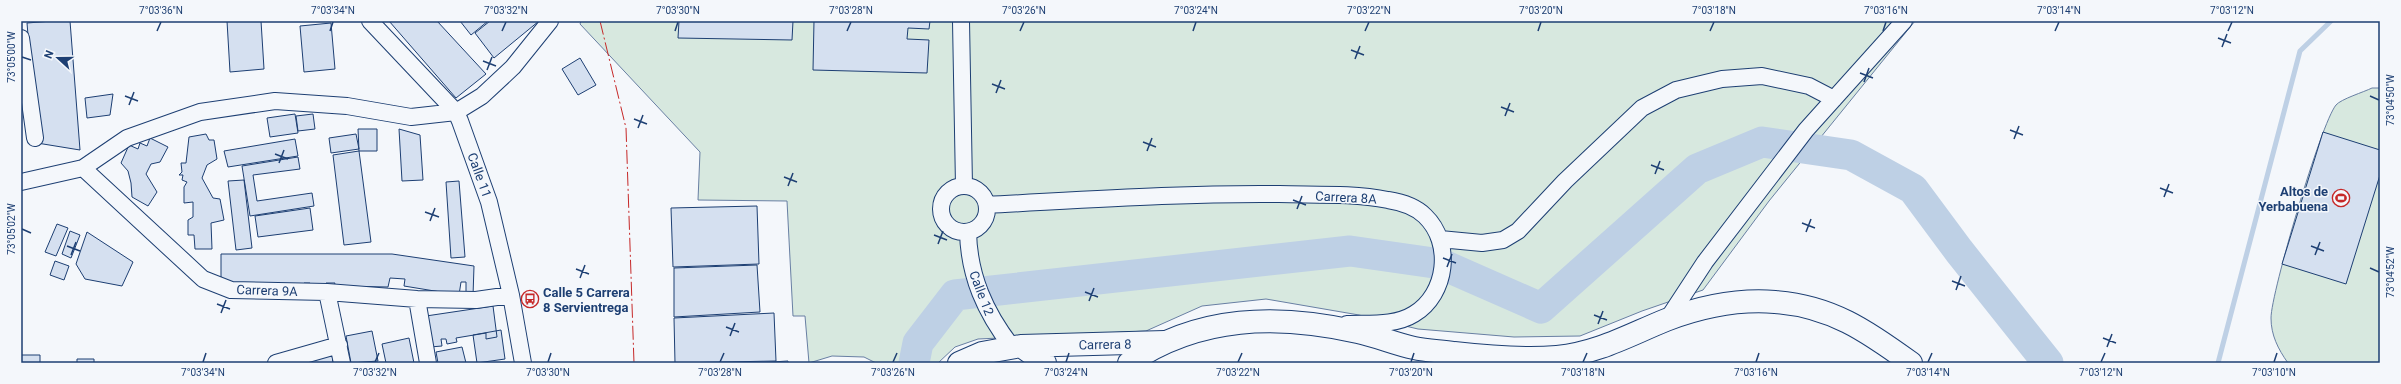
<svg xmlns="http://www.w3.org/2000/svg" width="2401" height="384" font-family="Roboto,sans-serif">
  <style>
    .green { fill: #d7e8df; stroke: #687fa3 }
    .lines { fill: none; stroke-linecap: round; stroke-linejoin: round }
    .stream { stroke: #bed0e5; stroke-width: 5 }
    .river { stroke: #bed0e5; stroke-width: 31 }
    .building { fill: #d5e0f0; stroke: #1d3f73 }
    .street-casing { stroke: #1d3f73; stroke-width: 18 }
    .secondary-casing { stroke: #1d3f73; stroke-width: 24 }
    .highway-casing { stroke: #1d3f73; stroke-width: 24 }
    .street { stroke: #f4f7fb; stroke-width: 16 }
    .secondary { stroke: #f4f7fb; stroke-width: 22 }
    .highway { stroke: #f4f7fb; stroke-width: 22 }
    .power { stroke: #c62828; stroke-width: 1; stroke-dasharray: 14 3 2 3; stroke-linecap: butt }
    .ticks { fill: none; stroke: #1d3f73; stroke-width: 1.5 }
    .labels { text-anchor: middle; stroke-width: 3; stroke-linejoin: round; paint-order: stroke }
    .street-label { font-size: 13px; fill: #1d3f73; stroke: #f4f7fb }
    .poi-label { font-size: 13px; font-weight: bold; fill: #1d3f73; stroke: #f4f7fb; text-anchor: end }
    .neatline { fill: none; stroke: #1d3f73; stroke-width: 1.5 }
    .ticks-label { font-size: 10px; text-anchor: middle; fill: #1d3f73 }
  </style>
  <rect width="100%" height="100%" fill="#f4f7fb"/>
  <path class="green" d="M581,21H1915L1769,201L1703,290L1642,311L1580,336L1514,337L1418,329L1359,315L1266,299L1202,306L1146,331L978,339L955,347L938,363H876L864,357L832,356L809,363L805,316H793L787,201L698,200L700,152L580,24Z
    M2372,88H2380V363H2288C2278,349 2271,335 2271,318C2271,293 2321,123 2336,105C2341,99 2364,92 2372,88Z"/>
  <g class="lines">
    <path class="stream" d="M2218,363L2300,51L2331,21"/>
    <path class="river" d="M914,363L918,343L955,295L1350,251L1441,264L1541,308L1697,169L1762,142L1851,155L1913,189L1959,251L2048,363"/>
  </g>
  <path class="building" d="M52,21H70L80,150L37,143L27,23Z
    M227,21H261L264,69L230,72Z
    M389,21H437L486,74L456,98Z
    M460,21H488L471,35Z
    M490,21H539L494,58L475,33Z
    M679,21H793L792,40L678,38Z
    M814,21H930L929,29L908,28L907,39L929,40L927,73L813,70Z
    M331,23L335,69L304,72L300,26Z
    M580,58L596,85L578,95L562,69Z
    M113,94L110,115L87,118L85,98Z
    M295,114L298,133L270,137L267,118Z
    M313,114L315,129L298,131L296,116Z
    M358,129H377V151H359Z
    M399,129L420,135L423,180L402,181Z
    M2323,132L2380,150V175L2346,284L2282,264Z
    M206,134L209,140H214L217,159L207,165L202,178L213,198L220,199L224,220L211,223L212,249H195L194,235H188V220L193,217V202L184,203V187L187,182L182,180L183,175H179L182,172L181,163H186L189,137Z
    M356,134L359,149L331,153L329,138Z
    M150,138L168,147L160,162L151,164L146,174L157,192L148,206L132,197L131,183L128,171L121,163L129,145L138,149L140,143L147,146Z
    M295,139L298,156L228,167L224,151Z
    M359,151L371,242L344,245L333,155Z
    M298,157L300,169L253,175L257,201L312,193L314,206L250,216L242,166Z
    M244,180L252,248L236,250L228,181Z
    M459,181L465,257L451,258L446,182Z
    M757,206L759,264L673,267L671,208Z
    M310,208L313,230L258,237L255,216Z
    M57,224L68,228L56,256L45,252Z
    M70,231L80,235L71,258L62,254Z
    M87,232L133,262L122,286L85,279L76,264Z
    M221,254H392L474,266L473,296H466V282H461L459,295L404,286L405,279L390,278L388,287L334,286L335,283H326L325,286H310V283H304V287L221,286Z
    M55,261L69,266L64,280L50,275Z
    M757,265L760,312L674,317V268Z
    M493,306L497,337L486,339V333L456,338L457,342L447,344L446,339H441L442,346L430,347L426,316Z
    M774,313L776,361L675,363L674,318Z
    M501,330L505,359L477,363L473,335Z
    M372,331L378,361L351,363L346,336Z
    M409,338L414,363H386L382,344Z
    M462,347L466,363H438L436,352Z
    M332,354L333,363H296Z
    M21,355H40V363H21Z
    M77,359H94V363H77Z
    M788,361V363H755Z"/>
  <g class="lines">
    <defs>
      <path id="street" d="M370,21L456,112L460,121L489,202L511,295L523,363
        M961,21L964,186
        M21,38L35,138
        M83,168L127,138L200,112L275,101L347,106L411,117L456,112L482,96L513,67L550,21
        M21,182L83,168L203,279L231,290L327,292L417,299L476,300L511,295
        M941 209a23 23 0 1 1 46 0a23 23 0 1 1-46 0Z
        M987,205C1084,200 1181,193 1279,194C1315,195 1352,193 1388,200C1401,202 1416,207 1425,216C1453,243 1447,294 1414,314C1395,326 1369,323 1347,324
        M968,232C969,276 985,312 1012,347
        M1440,239L1482,243L1503,240L1518,231L1565,181L1642,108L1676,90L1722,79L1762,76L1809,86L1834,99
        M327,292L342,363
        M417,299L428,363
        M1667,320L1705,262L1806,130L1904,21
        M276,363L339,345"/>
      <path id="secondary" d="M1021,346L1045,363
        M959,363L982,353L1021,346L1165,342"/>
      <path id="highway" d="M1129,363C1199,315 1278,314 1358,332C1377,336 1395,344 1414,348C1427,351 1441,351 1454,353C1489,357 1523,360 1557,357C1598,353 1629,335 1666,320C1700,307 1738,299 1775,302C1831,306 1867,331 1911,363"/>
    </defs>
    <use href="#street" class="street-casing"/>
    <use href="#secondary" class="secondary-casing"/>
    <use href="#highway" class="highway-casing"/>
    <use href="#street" class="street"/>
    <use href="#secondary" class="secondary"/>
    <use href="#highway" class="highway"/>
    <path class="power" d="M600,21L626,128L634,363"/>
  </g>
  <path class="ticks" d="M157,31L161,22M330,31L333,22M502,31L506,22M675,31L678,22M847,31L851,22M1020,31L1024,22M1193,31L1196,22M1365,31L1369,22M1538,31L1541,22M1710,31L1714,22M1883,31L1886,22M2055,31L2059,22M2228,31L2232,22M2218,38L2231,43M2222,47L2227,34M1351,50L1364,55M22,57L31,60M1355,59L1360,46M483,61L496,66M487,70L492,57M1860,73L1873,78M1864,82L1869,68M992,84L1005,89M996,93L1001,80M125,96L138,101M2370,96L2379,100M129,105L134,92M1501,107L1514,112M1505,116L1510,103M634,119L647,124M638,128L643,115M2010,130L2023,135M2014,139L2019,126M1143,142L1156,147M1147,151L1152,138M275,154L288,159M279,163L284,150M1651,165L1664,170M1655,174L1660,161M784,177L797,182M788,186L793,173M2160,188L2173,193M2164,197L2169,184M1293,200L1306,205M1297,209L1302,196M425,212L439,217M430,221L435,208M1802,223L1815,228M22,229L31,233M1806,232L1811,219M934,235L947,240M938,244L943,231M67,246L80,251M2311,246L2324,251M71,255L76,242M2315,255L2320,242M1443,258L1456,263M1447,267L1452,254M2370,268L2379,272M576,269L589,274M580,278L585,265M1952,281L1965,286M1956,290L1961,276M1085,292L1098,297M1089,301L1094,288M217,304L230,309M221,313L226,300M1594,315L1607,320M1598,324L1603,311M726,327L739,332M730,336L735,323M2103,338L2116,343M2107,347L2112,334M203,362L206,353M375,362L379,353M548,362L551,353M720,362L724,353M893,362L897,353M1066,362L1069,353M1238,362L1242,353M1411,362L1414,353M1583,362L1587,353M1756,362L1759,353M1928,362L1932,353M2101,362L2105,353M2274,362L2277,353"/>
  <defs>
    <symbol id="stadium-ring" viewBox="-11 -11 22 22"><circle r="9.5" fill="#f4f7fb" stroke="#c62828" stroke-width="1.5"/><path d="M0-5a6.5 5 0 1 0 0 10a6.5 5 0 1 0 0-10ZM-3.5-1.8h7v3.6h-7Z" fill="#c62828"/></symbol>
    <symbol id="bus-ring" viewBox="-11 -11 22 22"><circle r="9.5" fill="#f4f7fb" stroke="#c62828" stroke-width="1.5"/><path d="M-5-6H5V4H4V6H2V4H-2V6H-4V4H-5ZM-3.5-4V0h7V-4ZM-3.5 1.2v1.5H-2V1.2ZM2 1.2v1.5H3.5V1.2Z" fill="#c62828"/></symbol>
  </defs>
  <g fill-rule="evenodd">
    <use href="#stadium-ring" x="2331" y="188" width="20" height="20"/>
    <use href="#bus-ring" x="520" y="289" width="20" height="20"/>
  </g>
  <g class="labels">
    <g class="street-label">
      <text transform="translate(480 175) rotate(70)" y="5">Calle 11</text>
      <text transform="translate(1346 197) rotate(3)" y="5">Carrera 8A</text>
      <text transform="translate(267 290) rotate(2)" y="5">Carrera 9A</text>
      <text transform="translate(982 293) rotate(69)" y="5">Calle 12</text>
      <text transform="translate(1105 344) rotate(-1)" y="5">Carrera 8</text>
    </g>
    <g class="poi-label">
      <text x="2328" y="196">Altos de<tspan x="2328" dy="15">Yerbabuena</tspan></text>
      <text x="543" y="297" text-anchor="start">Calle 5 Carrera<tspan x="543" dy="15">8 Servientrega</tspan></text>
    </g>
  </g>
  <rect width="2401" height="384" fill="none" stroke="#f4f7fb" stroke-width="44"/>
  <g transform="translate(58 58) rotate(291)" stroke="#f4f7fb" stroke-width="3" paint-order="stroke">
  <path d="M0-3L7 15L0 10L-7 15Z" fill="#1d3f73"/>
  <text y="-6" font-size="11" font-weight="bold" text-anchor="middle" fill="#1d3f73">N</text>
  </g>
  <rect x="22" y="22" width="2357" height="340" class="neatline"/>
  <g class="ticks-label">
    <text x="161" y="14">7°03'36"N</text>
    <text x="333" y="14">7°03'34"N</text>
    <text x="506" y="14">7°03'32"N</text>
    <text x="678" y="14">7°03'30"N</text>
    <text x="851" y="14">7°03'28"N</text>
    <text x="1024" y="14">7°03'26"N</text>
    <text x="1196" y="14">7°03'24"N</text>
    <text x="1369" y="14">7°03'22"N</text>
    <text x="1541" y="14">7°03'20"N</text>
    <text x="1714" y="14">7°03'18"N</text>
    <text x="1886" y="14">7°03'16"N</text>
    <text x="2059" y="14">7°03'14"N</text>
    <text x="2232" y="14">7°03'12"N</text>
    <text transform="translate(11 57) rotate(-90)" y="4">73°05'00"W</text>
    <text transform="translate(2390 100) rotate(-90)" y="4">73°04'50"W</text>
    <text transform="translate(11 229) rotate(-90)" y="4">73°05'02"W</text>
    <text transform="translate(2390 272) rotate(-90)" y="4">73°04'52"W</text>
    <text x="203" y="376">7°03'34"N</text>
    <text x="375" y="376">7°03'32"N</text>
    <text x="548" y="376">7°03'30"N</text>
    <text x="720" y="376">7°03'28"N</text>
    <text x="893" y="376">7°03'26"N</text>
    <text x="1066" y="376">7°03'24"N</text>
    <text x="1238" y="376">7°03'22"N</text>
    <text x="1411" y="376">7°03'20"N</text>
    <text x="1583" y="376">7°03'18"N</text>
    <text x="1756" y="376">7°03'16"N</text>
    <text x="1928" y="376">7°03'14"N</text>
    <text x="2101" y="376">7°03'12"N</text>
    <text x="2274" y="376">7°03'10"N</text>
  </g>
</svg>
